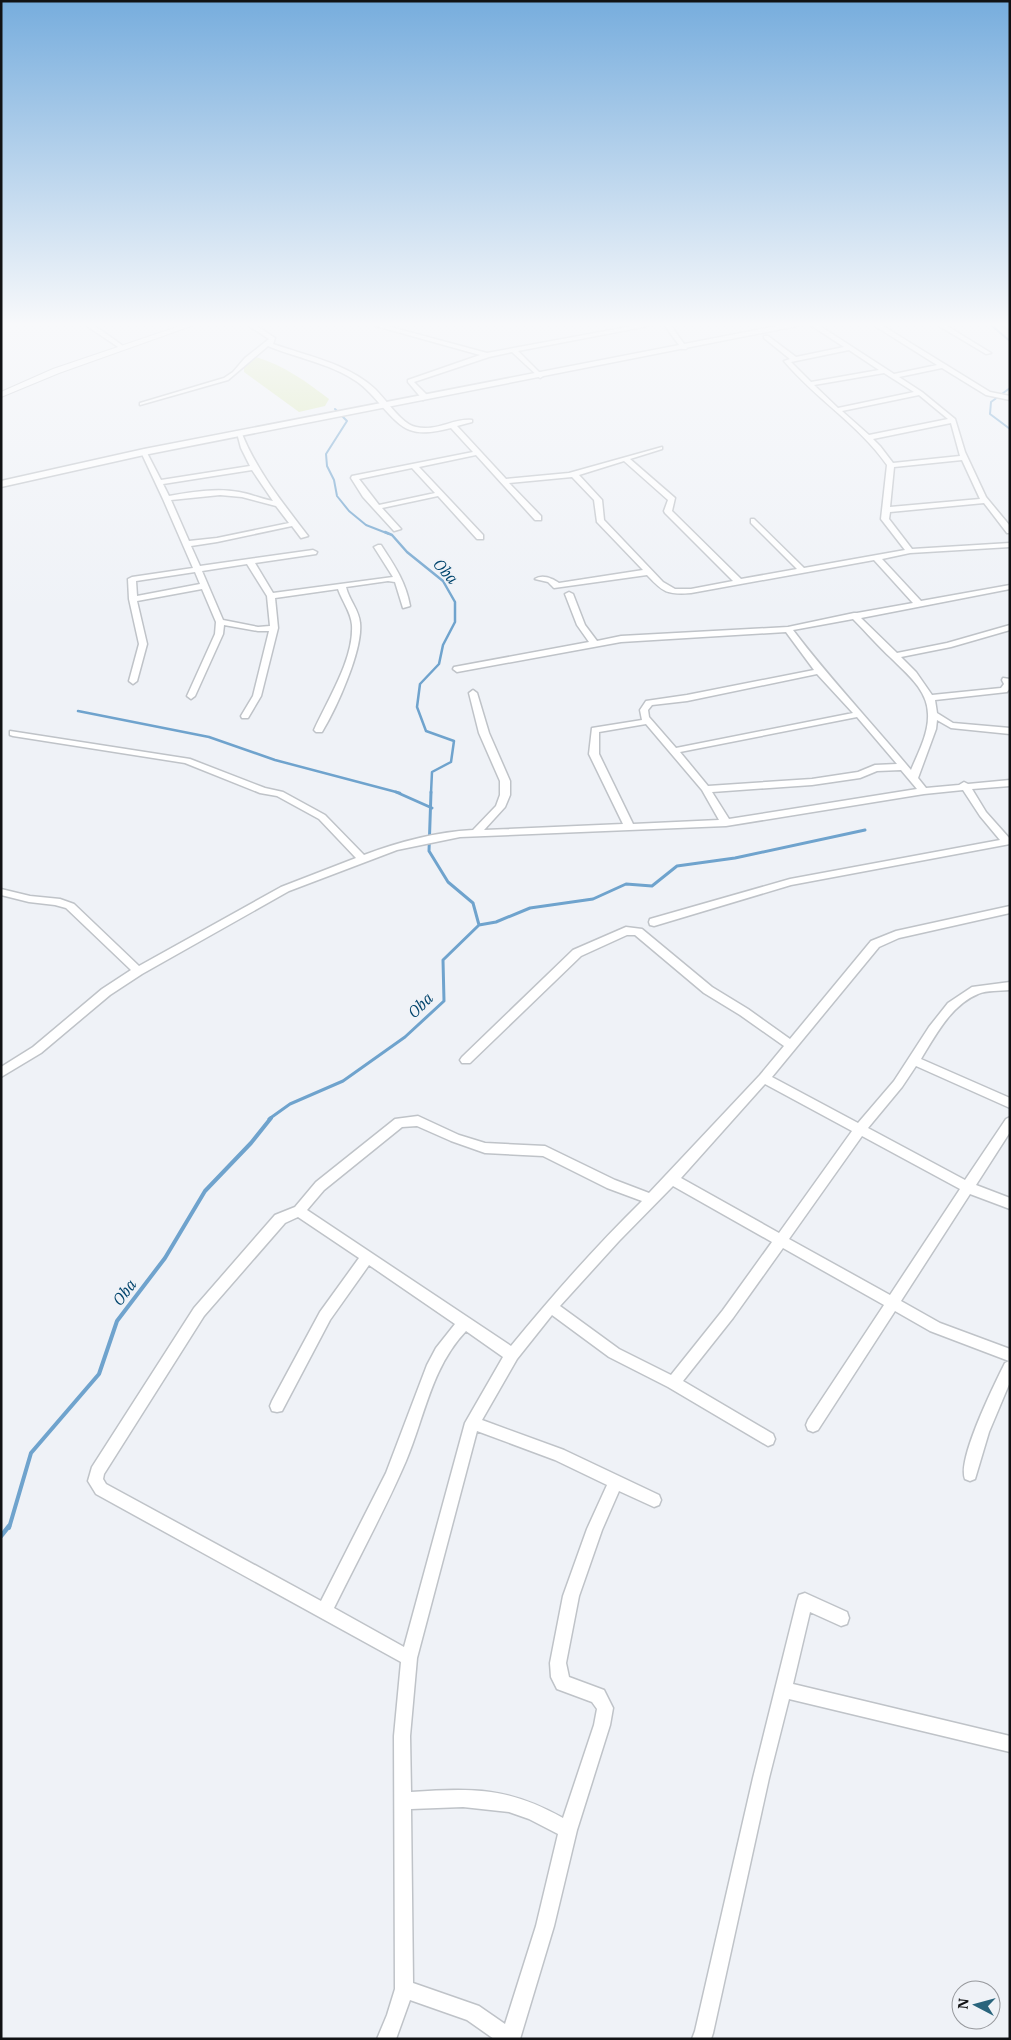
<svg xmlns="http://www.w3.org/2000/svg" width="1011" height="2040" font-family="'IBM Plex Serif',serif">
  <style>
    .green { fill: #d9e7b1 }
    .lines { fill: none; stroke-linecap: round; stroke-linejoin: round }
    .stream-far4 { stroke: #6fa3cd; stroke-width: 2 }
    .stream-far3 { stroke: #6fa3cd; stroke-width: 2.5 }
    .stream-far2 { stroke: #6fa3cd; stroke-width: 3 }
    .stream-far1 { stroke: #6fa3cd; stroke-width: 4 }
    .stream { stroke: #6fa3cd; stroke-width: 4.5 }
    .minor-casing { stroke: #bfc3c8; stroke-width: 3 }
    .tertiary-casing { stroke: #bfc3c8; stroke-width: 2 }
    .secondary-casing { stroke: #bfc3c8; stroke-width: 3 }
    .minor { fill: #fff; fill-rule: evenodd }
    .tertiary { fill: #fff; fill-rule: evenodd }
    .secondary { fill: #fff; fill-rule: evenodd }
    .labels { text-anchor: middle; stroke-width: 4; stroke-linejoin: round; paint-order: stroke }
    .water-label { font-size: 16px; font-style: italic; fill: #00446c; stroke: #eff2f7 }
  </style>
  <rect width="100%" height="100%" fill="#eff2f7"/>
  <path class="green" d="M256,357C283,365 307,382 329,399L325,406L299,412L244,372V368Z"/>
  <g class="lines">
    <path class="stream-far4" d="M992,326L1010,341
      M1010,388L991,402L990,414L1010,429
      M335,409L347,421L326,454L327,466L334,480L337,496L349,511L366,525L389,534"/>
    <path class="stream-far3" d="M385,532L392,535L407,552L443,581L455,602V622L443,645L439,664L420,684L417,707L426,731L454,741L451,762L432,772L431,793
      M78,711L209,737L275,760L400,793"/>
    <path class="stream-far2" d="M396,792L432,808
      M431,792L429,851L448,882L473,903L479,925
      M479,925L496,922L530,908L593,899L626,884L652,886L677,866L735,858L865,830
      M269,1119L290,1104L343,1081L405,1037L444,1001L443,960L479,925"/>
    <path class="stream-far1" d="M9,1528L31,1453L99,1374L117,1321L165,1258L205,1191L251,1143L271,1118"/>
    <path class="stream" d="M1,1536L9,1526"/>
    <defs>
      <path id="minor" d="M87,326H95L126,348L121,349Z
        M249,326H257L275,338L273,344C307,356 346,363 374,388C386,399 401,424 416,427C436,432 454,418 472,420V422L457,426L506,479L569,473L662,447V449L630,459L675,498L672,511L741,579L797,569L751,523V519H754L804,568L905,550L881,519L887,465C859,425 816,399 784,361L790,359L764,338V336H768L796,357L844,347L812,326H820L894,374L937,365L875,326H883L990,392L1010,396V400L986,395L942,368L899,377L922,392L955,419L965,452L986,497L1010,526V533H1007L984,503L890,512L889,519L912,549L1010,543V547L910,553L882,559L921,601L1010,585V589L861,618L897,653L947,643L1010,625V630L951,647L901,657L916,672L932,695L1001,688L1004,684L1002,680L1003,678L1010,679V688L1007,692L935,700L937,713L953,723L1010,728V734L951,728L937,720L936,729L918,778L926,788L959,785L964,782L968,784L1010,780V786L972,789L986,812L1010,839V844L791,885L654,926L650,925L649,922L650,919L790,879L1000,840L980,816L963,790L924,794L726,826L460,837L397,850L289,891L142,974L110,995L41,1053L1,1077V1067L33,1047L102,989L131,970L66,908L55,905L29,902L1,895V889L30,896L60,899L74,904L139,966L281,887L356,858L319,819L277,796L260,793L185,763L13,736L10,735V731L190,759L265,788L283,792L325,815L364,855C398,842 436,832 473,830L496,806L500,795V781L479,733L469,693L473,690L477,693L489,733L510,781V795L505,807L484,830L623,824L589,754L592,728L642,720L640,710L646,701L687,695L814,670L786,632L621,642L457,672L453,669L454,667L589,642L577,625L565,594L569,592L573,594L585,625L597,641L621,636L788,627L854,613H857L913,603L874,560L691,593C667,595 663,592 647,575L554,588L548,582L535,579C542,574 552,578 559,583L643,570L597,522L594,500L572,477L509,483L541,516V520H535L476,455L419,467L483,535V539H477L438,496L382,508L401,529L394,531L363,497L351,478L352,476L473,452L451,428C438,431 422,435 410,430C391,423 375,393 356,381C329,363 297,358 268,346L228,380L140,405V403L224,378L233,372L245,358L269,339ZM849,350L879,370L811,382L791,362ZM884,373L914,392L838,408L814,385ZM919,395L948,419L869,435L842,411ZM951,423L960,456L893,463L880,446L873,439ZM962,460L980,499L890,507L894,467ZM624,461L668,500L664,511L665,513L733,581L691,589H675L663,582L604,520L602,500L579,475ZM412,468L435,493L379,505L359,479ZM853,619C866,632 879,647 891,658C906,673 928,690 928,714C929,733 918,753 911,770C872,723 830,679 793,630ZM817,674L853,713L676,748L649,717L648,710L652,705L687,701ZM857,717L897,764L875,765L858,772L812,779L708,786L680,752ZM646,724L702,790L719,820L633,824L599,754V732ZM901,770L917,789L729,819L712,792L812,785L860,778L877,771Z
        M376,326H387L487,353L633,326H648L518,351L543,376L540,378L512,352L489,357L414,382L427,395L423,400L408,382V380L480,355Z
        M665,326H671L687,348L686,349H682Z
        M939,326H947L991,353L986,354Z
        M1010,326V329L1005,327V326Z
        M237,433L242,434C258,473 283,503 308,536L301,538L292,526L217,542L191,546L200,566L313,550L317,552L316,554L255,563L273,593L393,577L374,547L378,545H381C394,565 406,582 410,606L403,608L395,582L388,581L346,587C349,600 359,610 360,623C363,650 336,709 322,732H316L314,730C328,699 354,659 352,625C351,612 342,601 338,589L275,598L278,628L261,696L248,718H242L241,716L253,696L269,631H258L224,625L223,634L195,696L191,699L187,696L215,634L216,622L202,589L137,601L147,644L137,681L133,684L129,681L139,644L129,599L128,579L132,577L193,568L163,499L141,452L146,451L161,480L250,466L241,448ZM252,470L273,501C261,499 251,494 239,492C216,488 192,492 169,496L163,484ZM220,495L242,497L276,506L289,523L217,538L189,541L171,500ZM247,564L267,596L270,626L258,627L223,620L202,571ZM195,572L200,584L137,596L136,581Z
        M1010,906V913L899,938L879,947L772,1077L858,1123L894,1081L929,1027L948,1003L972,987L1010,982V990C1000,991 987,990 978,994C951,1005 935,1036 921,1059L1010,1098V1108L916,1066L902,1087L868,1128L965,1180L1006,1119L1010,1117V1132L976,1185L1010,1198V1209L970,1194L901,1301L940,1323L1010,1349V1382L989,1432L975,1479L970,1481L965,1479C957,1460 995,1383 1005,1363L1009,1361L930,1331L895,1311L818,1430L813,1432L808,1430L806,1425L808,1420L884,1305L783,1248L733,1318L683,1381L773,1434L775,1439L773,1444L768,1446L668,1387L609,1357L552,1315L517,1359L482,1420L564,1450L659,1495L661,1500L659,1505L654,1507L619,1491L602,1530L579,1596L566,1663L569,1677L604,1690L613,1708L610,1725L577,1830L554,1926L520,2039H494L467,2020L410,2000L396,2039H377L387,2015L395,1989L394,1736L401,1662L96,1494L88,1481L92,1467L194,1308L275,1215L295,1207L316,1182L395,1119L418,1116L459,1135L485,1143L545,1146L615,1180L649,1193L760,1075L784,1046L740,1015L704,993L635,935H627L581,956L470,1063H462L460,1060L462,1057L573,950L626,927L642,929L712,987L748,1009L790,1039L871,941L896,931ZM765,1084L852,1131L779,1233L681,1178ZM417,1126L451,1141L485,1153L543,1156L607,1188L642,1201C595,1247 552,1296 511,1346L307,1210L324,1190L402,1127ZM862,1136L960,1189L890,1295L789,1239ZM673,1186L772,1242L723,1310L671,1375L619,1349L560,1306L619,1241ZM298,1217L359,1258L320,1312L272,1401L270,1406L272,1411L277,1412L282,1411L330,1320L369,1265L455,1324L436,1348L427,1365L386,1473L321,1601L106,1484L103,1479L104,1474L204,1316L285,1223ZM466,1331L503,1357L465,1423L404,1647L334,1608C358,1559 384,1512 406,1461C425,1416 431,1368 466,1331ZM477,1431L555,1460L607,1485L587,1529L563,1596L550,1663L551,1677L557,1689L592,1702L597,1709L594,1725L563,1818C507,1787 474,1788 411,1792L410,1736L417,1658ZM463,1807L509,1812L529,1819L558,1834L536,1926L505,2024L479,2006L413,1983L411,1809Z
        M805,1593L847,1612L849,1618L847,1624L841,1626L810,1612L793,1684L1010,1736V1752L789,1699L769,1778L713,2033L711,2039H692L695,2031L753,1778L797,1601L799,1595Z"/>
      <path id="tertiary" d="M180,326H191L59,373L1,397V392L53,369Z"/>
      <path id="secondary" d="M777,326H797L144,455L1,487V481L144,449Z"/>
    </defs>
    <use href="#minor" class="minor-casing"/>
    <use href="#tertiary" class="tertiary-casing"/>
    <use href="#secondary" class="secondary-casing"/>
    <use href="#minor" class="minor"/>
    <use href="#tertiary" class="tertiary"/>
    <use href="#secondary" class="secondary"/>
  </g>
  <linearGradient id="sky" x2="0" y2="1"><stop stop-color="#77addd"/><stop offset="0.53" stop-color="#f8f9fb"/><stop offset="1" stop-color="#f8f9fb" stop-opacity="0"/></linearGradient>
  <rect width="1011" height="612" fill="url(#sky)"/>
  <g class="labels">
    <g class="water-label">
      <text transform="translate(446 571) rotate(48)" y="6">Oba</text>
      <text transform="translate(420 1005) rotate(-45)" y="6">Oba</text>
      <text transform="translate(124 1292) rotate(-53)" y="6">Oba</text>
    </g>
  </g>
  <rect width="1011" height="2040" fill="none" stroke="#111214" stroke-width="5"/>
  <g transform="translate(976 2005) rotate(276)"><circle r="24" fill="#eff2f7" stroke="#96989c"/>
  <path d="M0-4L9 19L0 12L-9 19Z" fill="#29647c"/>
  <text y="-8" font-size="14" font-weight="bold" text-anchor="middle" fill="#111214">N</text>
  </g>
</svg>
